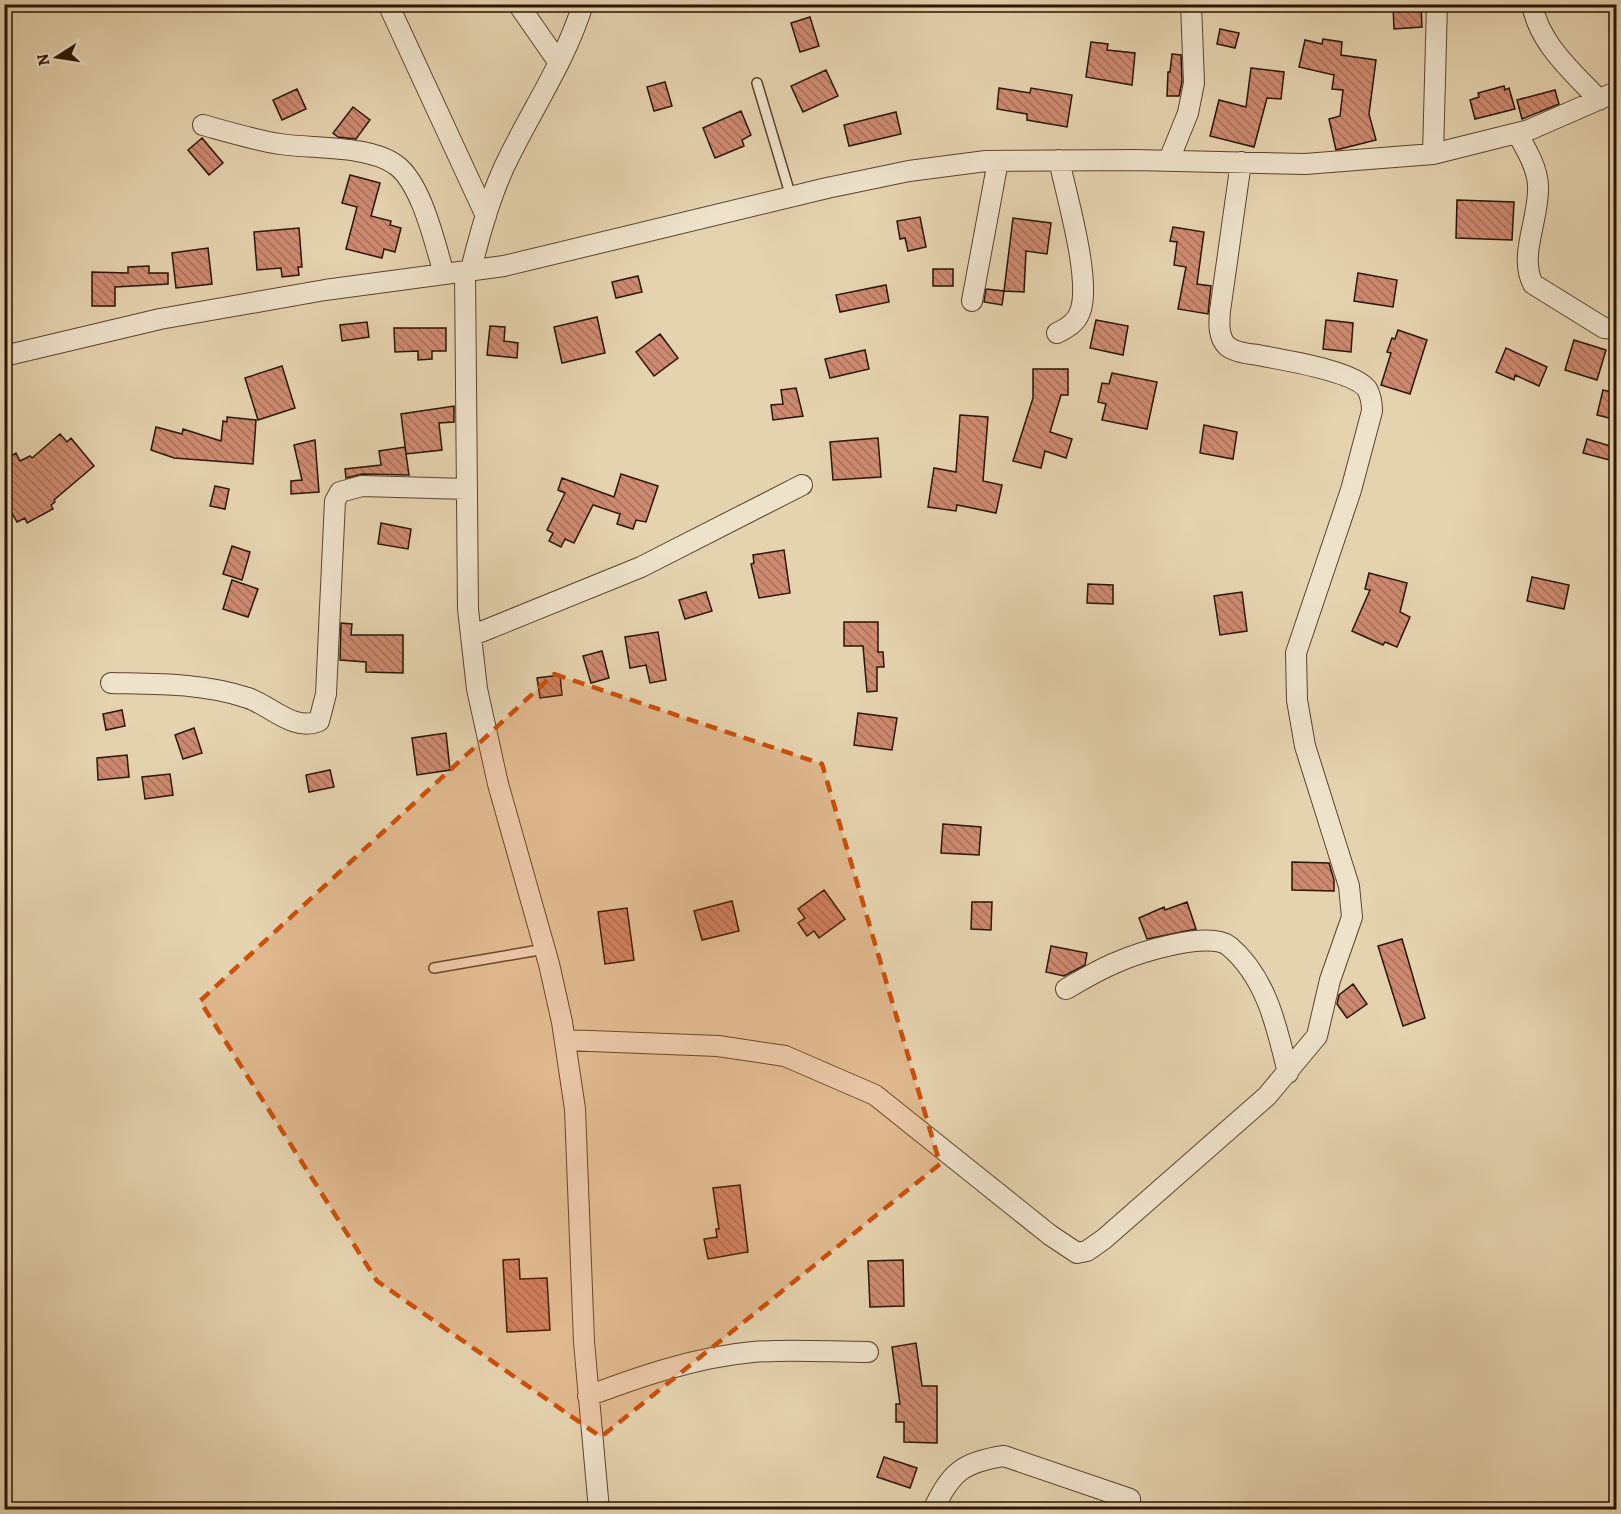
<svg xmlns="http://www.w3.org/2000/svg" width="1621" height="1514" font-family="Alegreya,serif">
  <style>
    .building { fill: url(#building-back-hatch); stroke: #2a1500; stroke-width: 1.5 }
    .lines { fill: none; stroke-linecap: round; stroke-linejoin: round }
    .lane-casing { stroke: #59442c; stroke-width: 12 }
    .street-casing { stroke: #59442c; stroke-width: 22 }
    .lane { stroke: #eee2cb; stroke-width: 9 }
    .street { stroke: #eee2cb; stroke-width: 20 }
    .marked { fill: #cc4f0a; fill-opacity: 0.2; stroke: #cc4f0a; stroke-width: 4.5; stroke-dasharray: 12 8; stroke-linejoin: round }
  </style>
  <defs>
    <pattern id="building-back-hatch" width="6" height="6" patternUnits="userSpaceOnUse" patternTransform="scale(1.5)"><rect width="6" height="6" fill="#ce8a70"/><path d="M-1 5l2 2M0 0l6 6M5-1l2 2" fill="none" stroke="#a7705a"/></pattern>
  </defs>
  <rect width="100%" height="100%" fill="#e5d3af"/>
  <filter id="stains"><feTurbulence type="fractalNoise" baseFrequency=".00333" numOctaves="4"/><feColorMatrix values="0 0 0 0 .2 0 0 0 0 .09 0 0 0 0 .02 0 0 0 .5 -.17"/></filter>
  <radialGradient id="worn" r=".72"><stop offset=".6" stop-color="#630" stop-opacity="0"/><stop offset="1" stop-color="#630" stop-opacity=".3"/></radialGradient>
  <path class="building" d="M1393,4H1421L1422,27L1394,29Z
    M810,17L819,46L800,52L791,23Z
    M1220,29L1239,33L1235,48L1217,44Z
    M1323,39L1342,42L1341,55L1376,60L1369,114L1376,140L1336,150L1329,119L1340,116L1343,90L1332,89L1334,75L1299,67L1305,40L1322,44Z
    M1091,42L1108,44L1107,50L1135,53L1132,85L1086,77Z
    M1172,54L1181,55L1182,82L1179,96H1167L1168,72H1170Z
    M1251,68L1284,72L1281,99L1267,98L1254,147L1210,136L1219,100L1246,107Z
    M826,70L838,96L803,112L791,86Z
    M665,82L672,106L654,111L647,87Z
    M1504,86L1505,90L1509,88L1515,109L1475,119L1470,100L1479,97L1478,93Z
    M999,88L1030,93L1031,88L1072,95L1067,127L1027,120V114L997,109Z
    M297,89L306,109L282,120L273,100Z
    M1555,90L1559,104L1522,119L1517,100Z
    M353,107L370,120L356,139L338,137L333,133Z
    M741,111L751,135L742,140L744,146L715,158L703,128Z
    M896,112L901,134L849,146L844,125Z
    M202,138L223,163L209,175L188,150Z
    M350,175L380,183L371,216L391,221L390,225L401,228L395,252L384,249L382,258L346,249L357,207L342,203Z
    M1457,200L1514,202L1512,240L1456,238Z
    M920,217L926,247L908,251L905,238L900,239L897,221Z
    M1013,218L1051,223L1047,254L1026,251L1024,292L1004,291Z
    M1173,227L1204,232L1197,284L1211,286L1208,314L1178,309L1186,267L1174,265L1177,242L1170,241Z
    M299,228L302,267H298L299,275L282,277L281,268L257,270L254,232Z
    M208,248L212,284L176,288L172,253Z
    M149,266V273H168V284L115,287V306H92V272L128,273V267Z
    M933,269H953V286H933Z
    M1358,273L1397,280L1393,307L1354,301Z
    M638,276L642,292L616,298L612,282Z
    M886,285L889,302L840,312L836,295Z
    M986,289L1004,291L1002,305L984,302Z
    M597,317L605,353L562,363L554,327Z
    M1096,320L1128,326L1123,355L1090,348Z
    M1326,320L1353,323L1351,352L1323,349Z
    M367,322L369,337L342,341L340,325Z
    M490,326L505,327L504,341L518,343L517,358L487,355Z
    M394,328H446V351H432V359L418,360V351L395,352Z
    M1398,330L1427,340L1410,394L1381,385L1391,353L1387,352L1392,338L1395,339Z
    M660,334L678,358L654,376L636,352Z
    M1574,340L1606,350L1597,380L1565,370Z
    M1506,348L1547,367L1539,386L1515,375L1514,380L1496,372Z
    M865,350L869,369L830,378L825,359Z
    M282,366L295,408L258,420L245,378Z
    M1033,369H1068V395H1061L1050,432L1072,439L1066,458L1045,451L1041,468L1013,461L1033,398Z
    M1112,373L1157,382L1147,429L1102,420L1106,404L1098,402L1102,383L1109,384Z
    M796,388L803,416L773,420L771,405L783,404L781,390Z
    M1603,390L1617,393V420L1597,415Z
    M454,406V422L439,423L442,450L406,454L401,414Z
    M960,415L988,417L983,481L1002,485L996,513L957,505L956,511L928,507L934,468L956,472Z
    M227,417L256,420L253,464L174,458L151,450L156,427L182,434L183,429L221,441L223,421L227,422Z
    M1204,425L1237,432L1233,459L1200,453Z
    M60,434L67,442L71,438L94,466L54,500L55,502L51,505L53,509L27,523L25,518L17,522L4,499V460L16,453L20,461L30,456L32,458Z
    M878,438L881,477L833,480L830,442Z
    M1587,439L1617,448V462L1583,453Z
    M315,440L319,492L291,494V481L302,480L294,445Z
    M405,447L409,475L362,474L346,478L345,469L381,465L379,451Z
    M621,474L658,486L646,522L636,520L633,529L617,524L620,514L593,505L574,543L565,539L561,547L549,541L553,533L547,530L565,493L558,490L562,478L614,497Z
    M215,486L229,489L225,509L210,506Z
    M381,523L411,529L408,549L378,544Z
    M232,546L250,552L242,580L223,574Z
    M784,550L790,593L759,598L751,564L754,563L753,555Z
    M1369,573L1407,583L1400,612L1410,617L1397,647L1385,642L1383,645L1352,631L1370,590L1365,589Z
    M1532,577L1569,585L1564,609L1527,601Z
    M232,580L258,589L248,617L223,609Z
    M1088,584L1113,585V604L1087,603Z
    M706,592L712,611L685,619L679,600Z
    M1242,592L1247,631L1220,635L1214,596Z
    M844,622H878V652H883L884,667H877V691L867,692L863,646H844Z
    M341,623L352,624L351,635H403V673L366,672V662L340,660Z
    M658,632L666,680L650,683L646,665L630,668L625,637Z
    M602,651L609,678L591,683L583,656Z
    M560,675L562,695L540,698L537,678Z
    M122,710L125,726L106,730L103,714Z
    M858,713L897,718L892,750L854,745Z
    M194,728L202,753L183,759L175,735Z
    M446,733L450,770L417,775L412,738Z
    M127,755L129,777L98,780L97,758Z
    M330,770L334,787L309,792L306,775Z
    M170,774L173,795L145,799L142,777Z
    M943,824L981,827L979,855L941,853Z
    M1292,862L1329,863L1334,880V891L1292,890Z
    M824,890L845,919L819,938L814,931L807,936L798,923L805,918L798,909Z
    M732,901L739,931L702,940L694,911Z
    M972,902H992L991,930L971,929Z
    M1187,902L1196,929L1147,939L1139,918L1164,907L1165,910Z
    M627,908L634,960L605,964L598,912Z
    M1402,939L1425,1018L1403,1026L1378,946Z
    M1051,946L1087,953L1085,965L1064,976L1046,972Z
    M1353,984L1367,1004L1347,1018L1337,1004L1339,995Z
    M740,1185L748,1252L708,1259L704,1239L717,1237L716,1229H719L713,1188Z
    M519,1259L520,1279L547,1278L550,1330L507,1332L503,1260Z
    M903,1260L904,1306L870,1307L868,1261Z
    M916,1343L922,1386H937V1443L904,1442V1422H896V1404H900L892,1347Z
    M884,1457L917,1468L910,1488L877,1477Z"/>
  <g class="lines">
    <defs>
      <path id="lane" d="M757,83L791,197
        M434,968L545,949"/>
      <path id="street" d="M388,4L486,216
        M518,4L559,63
        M1532,4C1539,44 1573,72 1599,100
        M203,125C228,132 254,140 280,144C312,149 370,145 396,165C422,184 435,244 444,274
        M1517,133C1526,149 1537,167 1538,185C1540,218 1518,255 1533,284L1604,328L1616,329
        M1433,154L1437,4
        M1169,160L1188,113L1194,83L1191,4
        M471,270C480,232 491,192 509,157C534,106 566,59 583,4
        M465,271L468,609L477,689L498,784L549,964L562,1022L575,1109L584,1342L599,1510
        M972,301L998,161
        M1057,333C1067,328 1076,323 1080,312C1092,281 1066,194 1059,160
        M4,356L160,319L325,290L504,266L827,188L909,171L986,161L1135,160L1305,164L1433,154L1529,130L1616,92
        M471,636L641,567L802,485
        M111,683C157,684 203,683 248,698C271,706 294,732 319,721L326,694L335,501L340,492L362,486L467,489
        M1066,989C1082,980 1098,970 1115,963C1137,953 1209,930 1229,946C1267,978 1277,1028 1288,1073
        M565,1040L718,1046L785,1056L875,1095L1050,1235L1077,1253L1087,1251L1104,1239L1267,1096L1317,1036L1330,980L1352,917L1349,886L1305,746L1297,700L1296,653L1351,490L1372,411C1372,403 1371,396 1367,389C1353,370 1281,360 1258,355C1248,354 1234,352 1227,346C1218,337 1219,323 1220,311L1241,162
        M588,1396C641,1376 697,1357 753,1352C791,1349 830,1352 868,1352
        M933,1510C951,1472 963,1462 1004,1456L1130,1499"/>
    </defs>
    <use href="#lane" class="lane-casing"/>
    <use href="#street" class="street-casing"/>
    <use href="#lane" class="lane"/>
    <use href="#street" class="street"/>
  </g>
  <path class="marked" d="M554,674L822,764L940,1164L601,1437L377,1281L200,1001Z"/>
  <rect width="1621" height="1514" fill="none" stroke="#e5d3af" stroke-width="24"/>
  <rect x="6" y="6" width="1609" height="1502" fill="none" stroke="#2a1500" stroke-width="3"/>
  <rect x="12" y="12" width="1597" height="1490" fill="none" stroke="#2a1500" stroke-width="1.5"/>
  <g transform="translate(57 57) rotate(258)" stroke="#eee2cb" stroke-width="4.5" paint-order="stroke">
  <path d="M0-4.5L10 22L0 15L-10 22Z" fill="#2a1500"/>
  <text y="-9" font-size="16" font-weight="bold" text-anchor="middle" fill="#2a1500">N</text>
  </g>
  <rect width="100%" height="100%" filter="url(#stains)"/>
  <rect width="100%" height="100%" fill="url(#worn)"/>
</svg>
